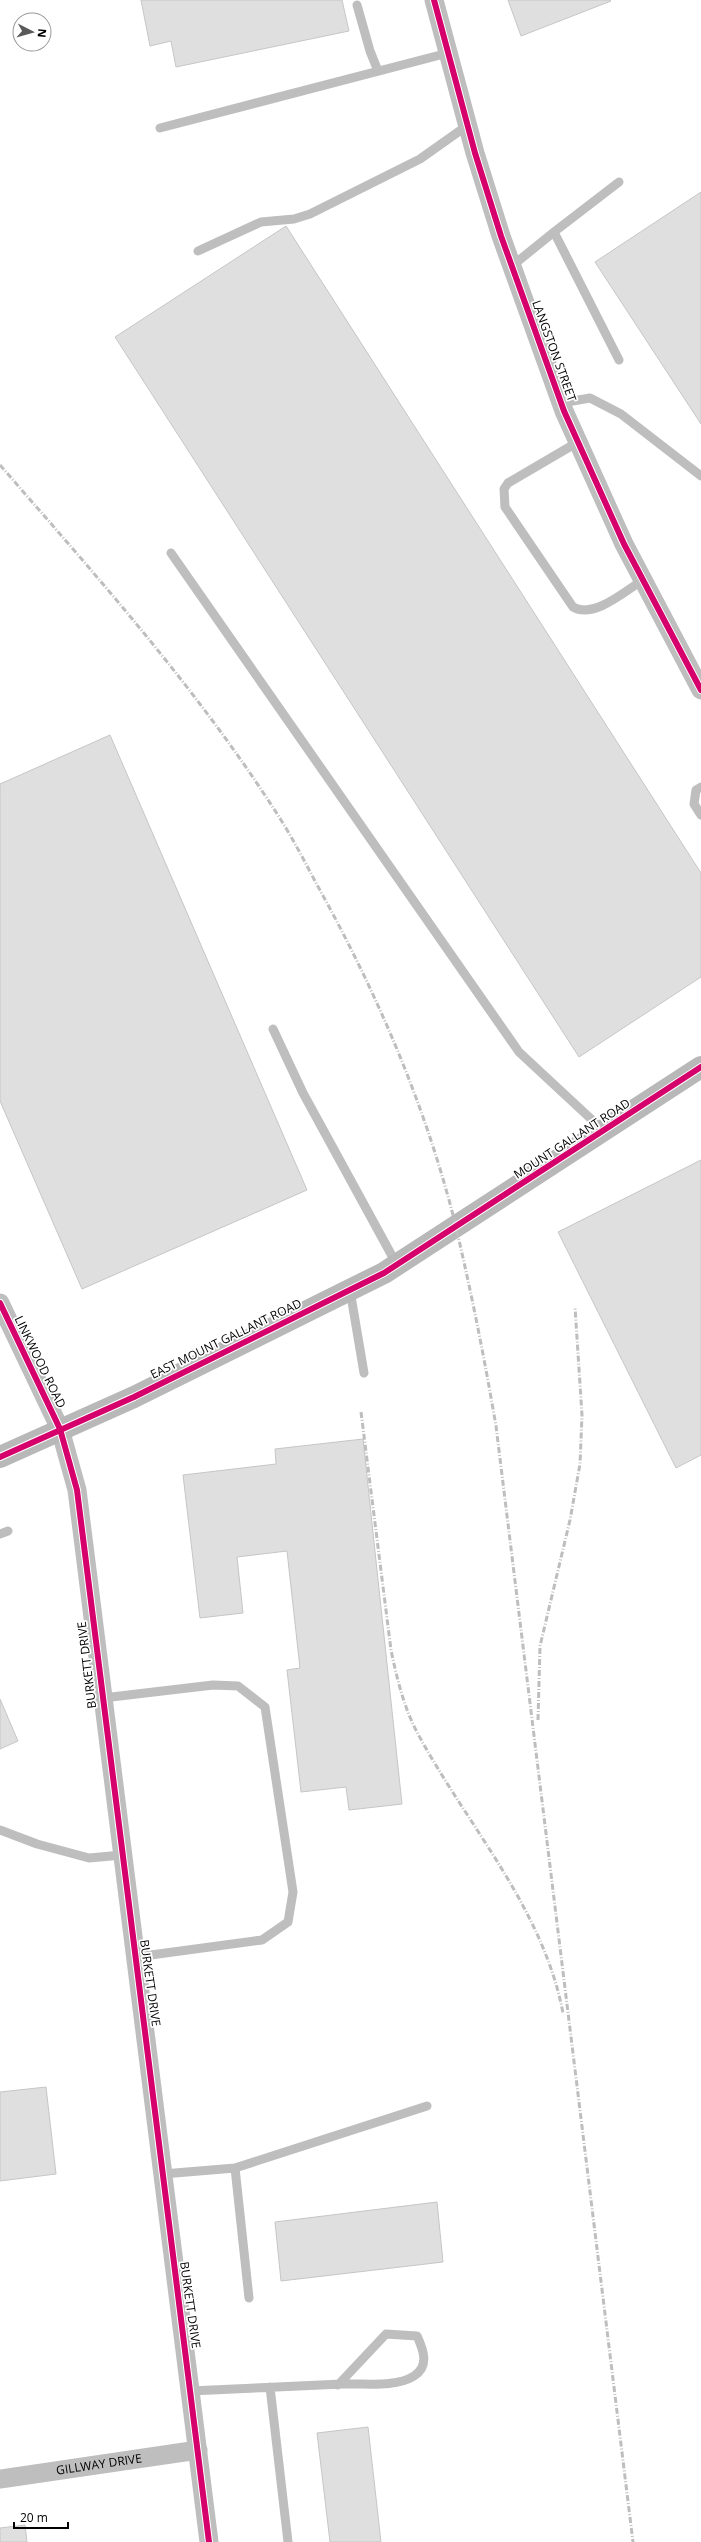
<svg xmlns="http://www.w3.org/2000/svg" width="701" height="2542" font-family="'Open Sans',sans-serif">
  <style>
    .building { fill: #dfdfdf; stroke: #c6c6c6 }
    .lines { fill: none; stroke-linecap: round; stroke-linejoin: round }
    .lane { stroke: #bebebe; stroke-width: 9 }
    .street { stroke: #bebebe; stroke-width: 19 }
    .secondary { stroke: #b8b8b8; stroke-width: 22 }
    .rail { stroke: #bebebe; stroke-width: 3; stroke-dasharray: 6 2 1 2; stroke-linecap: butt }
    .cycleway-casing { stroke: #fff; stroke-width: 8 }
    .cycleway { stroke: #d6006c; stroke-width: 6 }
    .labels { text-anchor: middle; stroke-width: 3.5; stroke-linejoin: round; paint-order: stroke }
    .street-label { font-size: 12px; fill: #000; stroke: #fff }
  </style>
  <rect width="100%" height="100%" fill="#fff"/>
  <path class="building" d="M141,0H342L349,31L176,67L171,41L150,46Z
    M508,0H610L611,1L521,36Z
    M701,192V424L595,262Z
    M286,226L701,873V977L579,1057L115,337Z
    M110,735L307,1190L82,1289L0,1101V784Z
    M701,1160V1455L676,1468L558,1232Z
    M363,1439L402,1804L349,1810L346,1787L301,1792L287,1670L300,1668L287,1551L237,1557L243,1613L200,1618L183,1475L276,1464L275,1449Z
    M0,1699L18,1741L0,1749Z
    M46,2087L56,2174L0,2181V2092Z
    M437,2202L443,2262L281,2281L275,2222Z
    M368,2427L381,2542H330L317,2433Z
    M25,2525L27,2542H0V2528Z"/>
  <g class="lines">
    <path class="lane" d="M357,5L370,51L378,71
      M160,128L448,53
      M619,182L554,232L619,360
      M198,251L261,222L294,219L310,214L420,159L468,125
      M512,266L554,232
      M561,403L590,398L621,414L701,476
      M578,442L508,483L504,489L505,507L573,607C594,619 625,591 643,580
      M171,553L519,1052L604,1131
      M701,787L696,790L694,804L701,815
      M273,1029L303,1093L397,1265
      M350,1290L364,1373
      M0,1534L8,1531
      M103,1698L213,1685L238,1686L265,1707L293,1892L288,1922L262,1940L136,1957
      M0,1830L37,1844L89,1858L122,1855
      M235,2168L427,2106
      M163,2174L235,2168L249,2298
      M270,2387L288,2542
      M190,2391C241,2389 291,2386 342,2384C364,2383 395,2388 414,2376C430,2366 423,2349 417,2336L386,2334L338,2385"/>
    <g class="street">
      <path d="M434,0L475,153L501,236L564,411L624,544L701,690"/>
      <path d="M0,1303L60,1429L77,1490L209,2542"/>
      <path id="s1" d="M0,2479L198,2450"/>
    </g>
    <path class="secondary" d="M0,1457L134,1397L384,1273L701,1067"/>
    <path class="rail" d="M0,465C99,579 200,692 281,820C294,841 305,862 316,883C374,987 423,1099 453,1215C470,1285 484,1356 496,1426L633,2542
      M361,1412L391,1650C397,1679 404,1708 418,1734C467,1825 543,1908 563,2013
      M538,1720L540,1646L570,1520L580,1464L582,1415L575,1307"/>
    <defs>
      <path id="cycleway" d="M434,0L475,153L501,236L564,411L624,544L701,690
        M0,1303L60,1429L77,1490L209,2542
        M0,1457L134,1397L384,1273L701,1067"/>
    </defs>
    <use href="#cycleway" class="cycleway-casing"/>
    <use href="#cycleway" class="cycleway"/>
  </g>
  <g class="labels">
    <g class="street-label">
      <text transform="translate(554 351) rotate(70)" y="4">LANGSTON STREET</text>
      <text transform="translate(572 1139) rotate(-33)" y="4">MOUNT GALLANT ROAD</text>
      <text transform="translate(226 1339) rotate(-26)" y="4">EAST MOUNT GALLANT ROAD</text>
      <text transform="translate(40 1362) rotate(64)" y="4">LINKWOOD ROAD</text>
      <text transform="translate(87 1665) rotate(-97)" y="4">BURKETT DRIVE</text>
      <text transform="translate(150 1983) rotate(82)" y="4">BURKETT DRIVE</text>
      <text transform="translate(190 2305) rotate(82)" y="4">BURKETT DRIVE</text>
      <text dy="4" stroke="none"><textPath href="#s1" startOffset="100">GILLWAY DRIVE</textPath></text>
    </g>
  </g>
  <g transform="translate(32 32) rotate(96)"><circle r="19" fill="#ffffff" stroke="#999999"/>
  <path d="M0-3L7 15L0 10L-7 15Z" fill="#595959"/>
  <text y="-6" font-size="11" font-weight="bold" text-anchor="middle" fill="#000000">N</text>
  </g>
  <path d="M14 2522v6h54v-6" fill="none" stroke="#000000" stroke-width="2"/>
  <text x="20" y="2522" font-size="12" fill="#000000" stroke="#ffffff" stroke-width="3" paint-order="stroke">20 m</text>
</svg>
